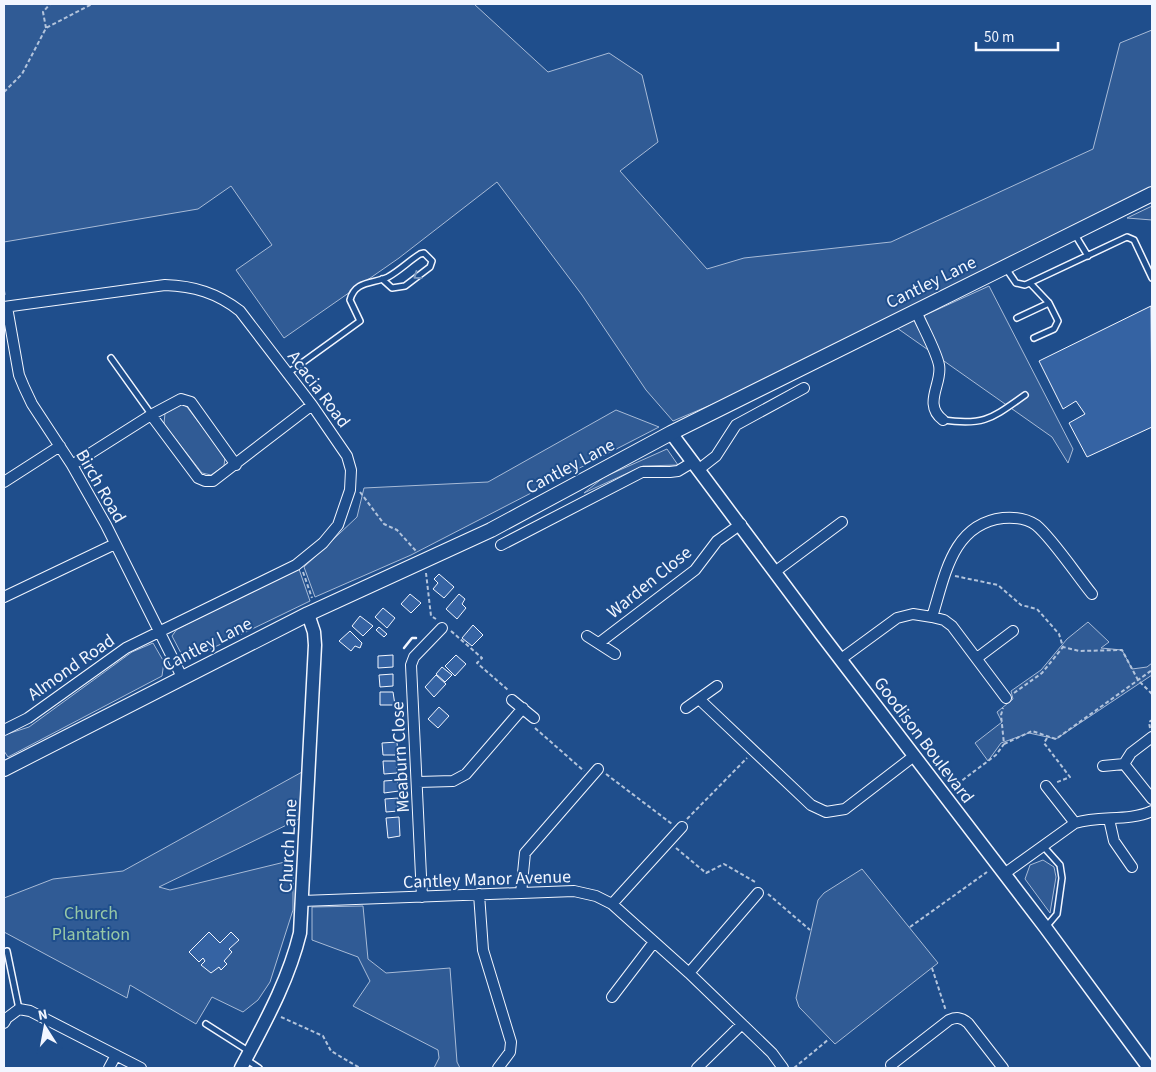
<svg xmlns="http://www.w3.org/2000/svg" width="1156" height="1072" font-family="'Source Sans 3',sans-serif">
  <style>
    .green { fill: #305b95; stroke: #a8bbd7 }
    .building { fill: #3563a3; stroke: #f2f6ff }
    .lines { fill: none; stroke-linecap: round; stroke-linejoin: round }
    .service-casing { stroke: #f2f6ff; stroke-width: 8 }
    .minor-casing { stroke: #f2f6ff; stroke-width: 12 }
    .tertiary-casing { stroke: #f2f6ff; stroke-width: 15 }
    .secondary-casing { stroke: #f2f6ff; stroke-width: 16 }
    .path { stroke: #b3c4dc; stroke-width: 2; stroke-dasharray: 4 2.5; stroke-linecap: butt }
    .service { stroke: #1f4e8c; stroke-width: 5 }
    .minor { stroke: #1f4e8c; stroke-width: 10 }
    .tertiary { stroke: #1f4e8c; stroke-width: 12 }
    .secondary { stroke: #1f4e8c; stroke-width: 14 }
    .wall { stroke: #f2f6ff; stroke-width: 2.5 }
    .oneway { stroke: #7e9ac0 }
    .labels { text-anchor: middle; stroke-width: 4; stroke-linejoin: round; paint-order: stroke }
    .street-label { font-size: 18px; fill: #f2f6ff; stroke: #1f4e8c }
    .park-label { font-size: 18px; fill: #97c8a6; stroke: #1f4e8c }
  </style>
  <rect width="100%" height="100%" fill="#1f4e8c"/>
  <path class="green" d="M4,4H474L548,72L609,53L642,75L658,142L620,171L707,269L744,258L891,242L1093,149L1120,43L1152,30V198L732,396L673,421L646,390L582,295L497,182L399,258L284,338L236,270L272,245L231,186L198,209L4,242Z
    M1152,206V220L1127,218Z
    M989,286L1073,449L1068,463L1052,437L897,328Z
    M182,404L187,407L225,457L224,466L211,475L202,473L164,424L165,413Z
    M616,410L659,427L411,555L315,597L304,567L357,517L364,488L488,482Z
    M667,449L678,465L643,466L584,493L604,477Z
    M299,569L310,601L192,658L182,655L172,636L177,629Z
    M1088,622L1109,642L1101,648L1122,650L1132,669L1147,667L1152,663V675L1056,739L1029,733L1001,743L988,761L975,743L1002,722L997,712L1013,699L1011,691L1041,670L1067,639Z
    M153,643L164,662L162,676L8,757L4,751V735L29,727L132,652Z
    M302,772L299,819L159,887L170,890L293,860V910L270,982L258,1000L243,1012L212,997L196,1024L130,985L127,998L4,932V898L53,879L123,871Z
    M1043,860L1054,867L1056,877L1050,913L1025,879L1030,865Z
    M862,869L938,963L835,1044L799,1007L796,998L818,900L824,893Z
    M363,906L368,959L386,973L450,968L457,1062L460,1068H434L439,1058L438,1050L353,1006L370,981L358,957L312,940V907Z"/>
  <path class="building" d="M1151,306L1152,427L1087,457L1069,423L1085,414L1076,401L1063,409L1039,361Z
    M439,574L454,587L444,598L433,589L438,583L434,579Z
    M410,594L421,603L411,613L401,604Z
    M459,594L465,599L462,604L466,608L457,619L446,609Z
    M383,608L395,618L387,628L375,617Z
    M360,616L373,626L363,636L352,626Z
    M473,625L483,635L472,646L462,638Z
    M379,627L387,634L384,637L376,630Z
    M350,631L362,643L360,648L355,646L351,651L339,641Z
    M393,655V667L378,668V656Z
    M456,655L466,664L455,676L445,666Z
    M442,667L452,675L445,682L436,674Z
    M393,674V686L380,687L379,675Z
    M436,675L446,684L434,697L425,687Z
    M380,692H393L395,705H380Z
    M439,707L449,716L438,728L428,719Z
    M397,742L398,755H383L382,743Z
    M383,761H397V773L384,774Z
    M397,780L399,791L384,793V781Z
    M398,798V811L386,812L385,799Z
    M399,817L400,836L388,838L386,818Z
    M209,932L220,943L231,932L239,940L229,949L232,952L224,961L227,964L221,970L219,967L211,973L201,965L205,961L203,958L199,962L189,952Z"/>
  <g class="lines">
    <defs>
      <path id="service" d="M1074,233L1088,256
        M1005,267L1016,283L1025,285L1127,237L1134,240L1152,278
        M1030,283L1049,303L1058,321L1054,329L1034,338
        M1017,318L1049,303
        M111,358L151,414
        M288,373L360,321L350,300C355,280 374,284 388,277C399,271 409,261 420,254L424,253L432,261L430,267L405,286L392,288L382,279
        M943,420C985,426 992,418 1025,395
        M1043,846L1060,865L1062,878L1057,914L1046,927
        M7,951L19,1009
        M206,1024L250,1052
        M247,1060L259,1068"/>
      <path id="minor" d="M4,307L165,285C194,286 217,293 240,311L312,405L347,456L351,470L350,490L338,525L323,543L296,565L126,648L28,718L4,730
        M7,307L19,375L24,387L32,404L72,465L106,525L182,677
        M916,311C922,326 936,350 939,365C943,383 922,404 943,420
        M151,415L198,478L205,481H213L312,405
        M72,465L151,415L181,399L191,402L236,465
        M698,470L716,456L736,425L804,388
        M4,482L60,446
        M501,545L642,472H670L678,471L693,462
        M776,571L842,522
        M4,597L115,544
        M932,617L944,620L952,626L1006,698
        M587,636L615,654
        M599,643L695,570L717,541L741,524
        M977,658L1013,631
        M841,659L897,618L913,614L932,617C945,576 952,524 1003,518C1014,517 1027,519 1036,525C1052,538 1078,577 1092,594
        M699,699L811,805L826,812L845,809L914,756
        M512,700L534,718
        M686,708L717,686
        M1152,737L1131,753L1124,764L1152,799
        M1103,766L1124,764
        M418,782L453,781L466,774L523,708
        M1046,786L1075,823
        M1109,819L1114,841L1132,867
        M1004,874L1075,823C1100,815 1128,822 1152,811
        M521,893L525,853L598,769
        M479,894L483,950L511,1042L510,1052L498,1068
        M422,897L411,665L414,657L442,628
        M302,901L574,891L596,896L612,904L689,973L772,1053L783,1068
        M612,904L682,827
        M689,973L758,893
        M612,997L654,942
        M4,1023L7,1018L19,1009L30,1011L141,1068
        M891,1065L949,1020C956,1017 961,1017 968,1023L1003,1068
        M109,1068L116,1055
        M697,1068L742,1024"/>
      <path id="tertiary" d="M671,433L821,634L1045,927L1149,1068
        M241,1068C264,1024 288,982 300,933L315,645L314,632L308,614"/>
      <path id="secondary" d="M4,769L308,614L491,530L671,433L1152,194"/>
    </defs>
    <use href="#service" class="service-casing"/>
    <use href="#minor" class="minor-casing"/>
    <use href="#tertiary" class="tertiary-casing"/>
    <use href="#secondary" class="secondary-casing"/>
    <path class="path" d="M46,28L43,12L50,4
      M4,92L22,74L46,28L92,4
      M4,291L5,297
      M360,492L384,524L397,530L416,551
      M303,572L312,598
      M426,573L431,616L436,619
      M955,576L998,585L1021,605L1037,609L1059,634L1063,647L1079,651L1122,650L1138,680L1152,694
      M451,631L482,658L477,663L508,690
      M1014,693L1042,673L1063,647
      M535,728L584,771
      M1150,728L1149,722L1152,720
      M1047,738L1044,743L1070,777L1055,783
      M1004,744L1032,731L1056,739L1152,670
      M606,774L672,824
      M952,788L996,755L1004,744L1001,715L1003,708
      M687,819L747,758
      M676,848L706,873L724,864L755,882
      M768,894L810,930
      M910,927L987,872
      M932,968L946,1011
      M281,1017L323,1036L331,1051L360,1068
      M794,1068L829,1039"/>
    <use href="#service" class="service"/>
    <use href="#minor" class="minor"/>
    <use href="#tertiary" class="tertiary"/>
    <use href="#secondary" class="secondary"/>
    <path class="wall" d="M404,648L412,638H416"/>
  </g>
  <defs><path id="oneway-chevron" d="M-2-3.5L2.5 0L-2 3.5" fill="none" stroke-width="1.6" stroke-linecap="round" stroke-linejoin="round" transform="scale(1.25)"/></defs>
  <use class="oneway" href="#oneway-chevron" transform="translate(417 276) rotate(144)"/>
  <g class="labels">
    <g class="street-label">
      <text transform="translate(931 282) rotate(-26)" y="6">Cantley Lane</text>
      <text transform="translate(319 389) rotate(53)" y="6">Acacia Road</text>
      <text transform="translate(570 466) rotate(-28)" y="6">Cantley Lane</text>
      <text transform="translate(101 486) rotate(60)" y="6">Birch Road</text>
      <text transform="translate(649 582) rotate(-39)" y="6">Warden Close</text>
      <text transform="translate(207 644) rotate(-27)" y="6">Cantley Lane</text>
      <text transform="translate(71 667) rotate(-35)" y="6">Almond Road</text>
      <text transform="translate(924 740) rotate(53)" y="6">Goodison Boulevard</text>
      <text transform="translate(400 757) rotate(-93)" y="6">Meaburn Close</text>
      <text transform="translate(288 846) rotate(-87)" y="6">Church Lane</text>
      <text transform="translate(487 879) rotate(-2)" y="6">Cantley Manor Avenue</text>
    </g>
    <g class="park-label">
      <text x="91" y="919">Church<tspan x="91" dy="21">Plantation</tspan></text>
    </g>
  </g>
  <rect width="1156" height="1072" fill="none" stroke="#f2f6ff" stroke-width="10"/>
  <g transform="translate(45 1027) rotate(349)" stroke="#1f4e8c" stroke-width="4" paint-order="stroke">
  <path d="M0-4L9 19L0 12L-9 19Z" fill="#f2f6ff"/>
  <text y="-8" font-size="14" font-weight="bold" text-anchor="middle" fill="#f2f6ff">N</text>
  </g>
  <path d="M976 42v8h82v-8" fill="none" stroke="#f2f6ff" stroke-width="2.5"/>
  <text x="984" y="42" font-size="15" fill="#f2f6ff" stroke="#1f4e8c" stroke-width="4" paint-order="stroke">50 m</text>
</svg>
